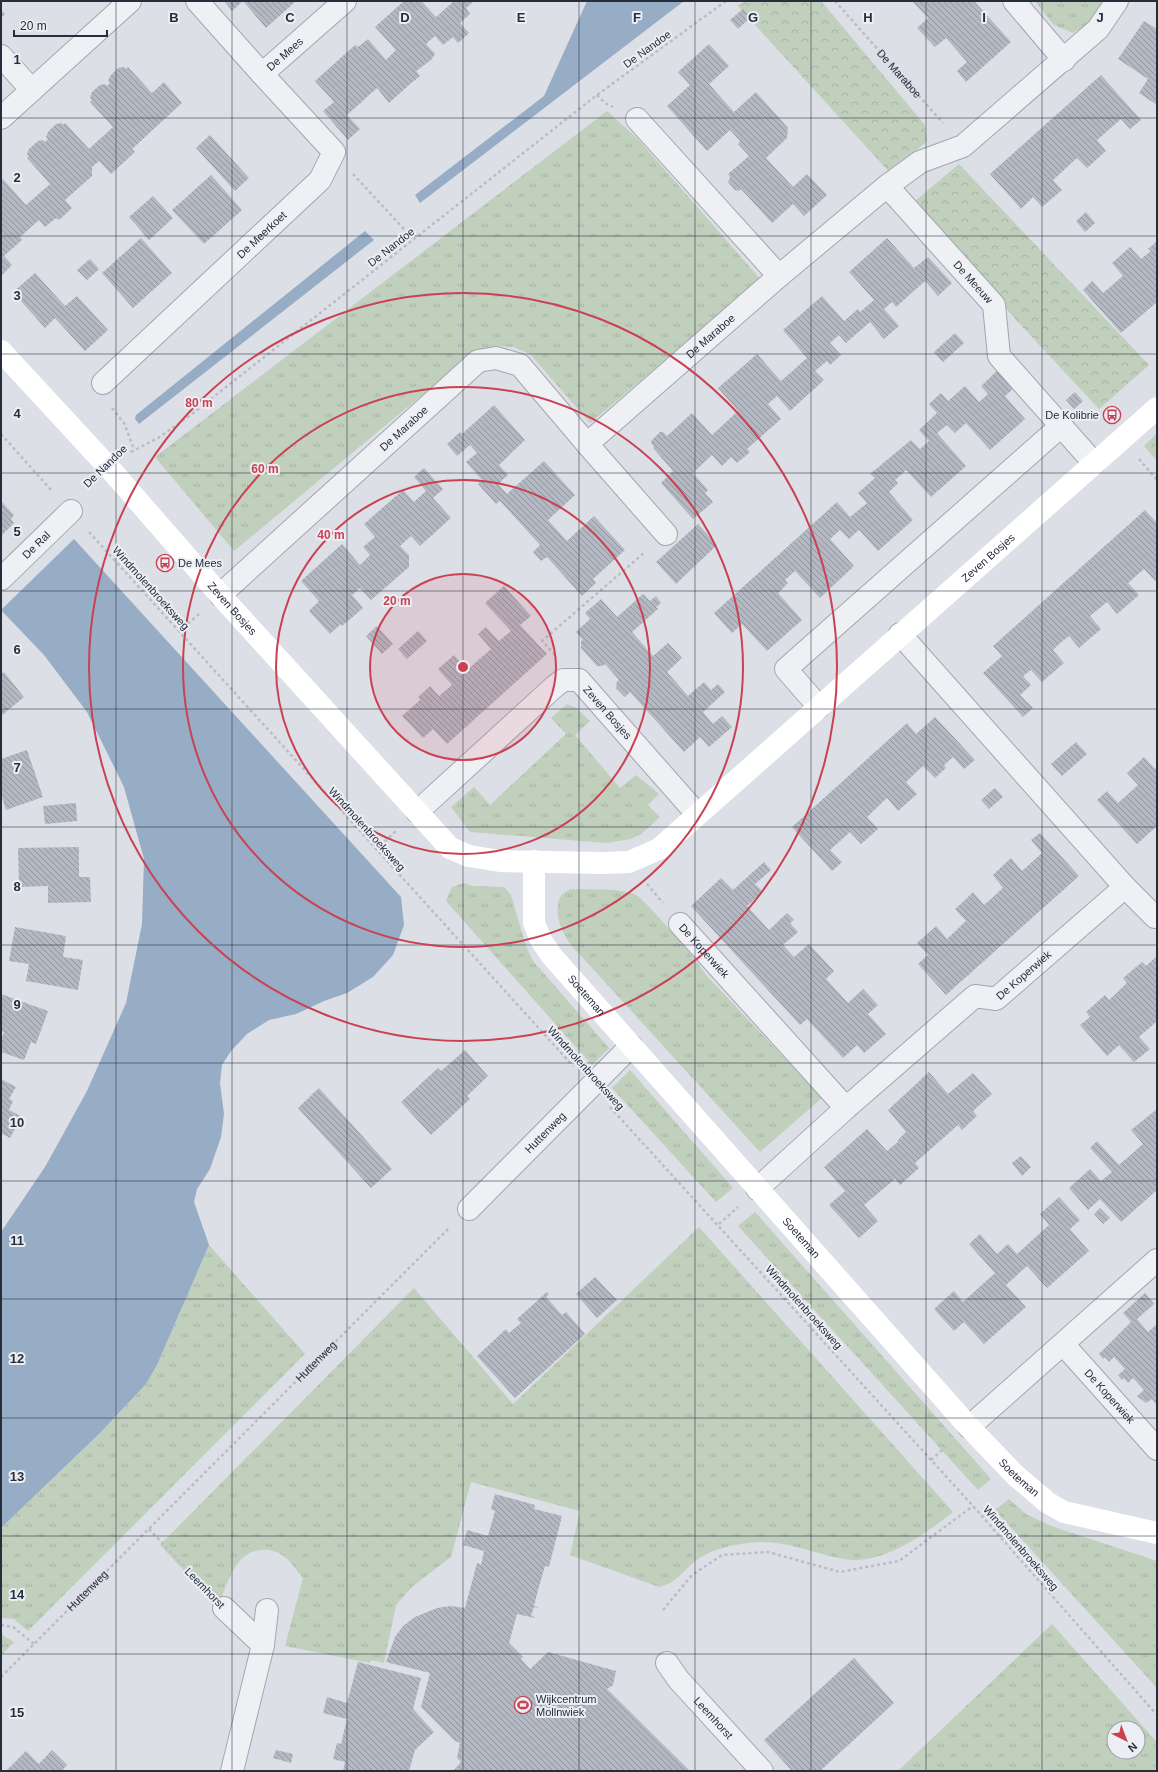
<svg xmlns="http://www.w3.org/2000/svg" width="1158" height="1772" font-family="Helvetica,sans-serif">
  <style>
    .grass { fill: url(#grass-tufts); fill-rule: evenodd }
    .forest { fill: url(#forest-crowns) }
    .water { fill: #97acc5 }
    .building { fill: url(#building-back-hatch) }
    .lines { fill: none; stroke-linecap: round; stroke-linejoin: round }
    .street-casing { stroke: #a2a6af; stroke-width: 24 }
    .path { stroke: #babdc4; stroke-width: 2.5; stroke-dasharray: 3 3; stroke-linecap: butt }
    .street { stroke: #eef0f4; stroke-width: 22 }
    .secondary { stroke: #fff; stroke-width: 22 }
    .grid { fill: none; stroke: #262d3b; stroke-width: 1; stroke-opacity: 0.55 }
    .ring { fill: none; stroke: #ca4153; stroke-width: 2 }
    .labels { text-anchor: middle; stroke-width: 4; stroke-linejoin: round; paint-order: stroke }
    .street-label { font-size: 11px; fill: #262d3b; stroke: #ebeef3 }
    .poi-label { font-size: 11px; fill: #262d3b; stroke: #ebeef3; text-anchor: start }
    .grid-label { font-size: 13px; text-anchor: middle; font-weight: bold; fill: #262d3b; stroke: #ebeef3; stroke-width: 4; stroke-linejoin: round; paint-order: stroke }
    .centre { fill: #ca4153; stroke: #ebeef3; stroke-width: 2 }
    .ring-label { font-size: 12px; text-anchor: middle; font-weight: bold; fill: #ca4153; stroke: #ebeef3; stroke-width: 4; stroke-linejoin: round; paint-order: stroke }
  </style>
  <defs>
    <pattern id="grass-tufts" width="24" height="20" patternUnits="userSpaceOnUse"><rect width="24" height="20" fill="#c1cfbd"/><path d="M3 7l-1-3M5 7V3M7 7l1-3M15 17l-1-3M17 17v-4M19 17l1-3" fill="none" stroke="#a6b2a3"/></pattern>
    <pattern id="forest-crowns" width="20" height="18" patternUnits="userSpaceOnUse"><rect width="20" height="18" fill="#c1cfbd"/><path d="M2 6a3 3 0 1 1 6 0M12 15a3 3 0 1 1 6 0" fill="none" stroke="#a6b2a3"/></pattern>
    <pattern id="building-back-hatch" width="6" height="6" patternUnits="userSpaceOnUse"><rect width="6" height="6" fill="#b3b8c2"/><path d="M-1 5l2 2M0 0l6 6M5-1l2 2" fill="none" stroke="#91969f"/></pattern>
  </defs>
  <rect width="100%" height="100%" fill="#dcdfe6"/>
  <path class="grass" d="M1035,1H1104L1099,16L1073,33L1054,25Z
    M607,111L638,139L761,280L590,423L530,354L514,347L497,346L469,356L234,551L155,457Z
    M567,704L576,708L590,721L575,735L620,788L636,775L659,794L648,805L660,817L641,834L631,839L606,843L470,832L451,807L474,787L490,805L566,734L551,718Z
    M464,883L473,886L504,887L511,895L526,946L533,961L609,1048L592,1065L446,901L452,887Z
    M570,889C591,890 615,887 634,894C643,896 700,964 707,976L822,1098L760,1152L572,946C563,935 554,915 559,900C560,895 566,892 570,889Z
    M630,1070L733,1188L716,1202L612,1088Z
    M755,1212L991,1479L978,1490L738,1226Z
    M699,1227L953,1512C925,1534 882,1566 844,1559C813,1554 782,1538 749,1543C731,1545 713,1549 698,1559C689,1565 678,1579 670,1583C667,1585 662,1586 659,1587L570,1555L580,1511L471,1482L451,1557L413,1586L396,1605L384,1663L371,1660L370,1663L285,1646L303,1578C297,1571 290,1560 282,1555C276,1551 268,1549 261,1550C234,1552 227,1586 218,1607L160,1545L414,1288L513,1404Z
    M209,1245L305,1354L28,1631L14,1619L1,1618V1528L99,1434L146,1384L157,1365Z
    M1009,1499L1026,1514L1051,1526L1157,1561V1688L995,1510Z
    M1052,1624L1157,1742V1771H898ZM1114,1728H1138V1752H1114Z
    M2,1635L14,1642L1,1656V1636Z"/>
  <path class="forest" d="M747,1H821L925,125L927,141L891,174L737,5Z
    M959,164L1149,365L1099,409L1017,321L914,202Z
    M1157,433V461L1144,446Z"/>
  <path class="water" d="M587,1H684L420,203L415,195L544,96Z
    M365,231L374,240L139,424L135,419L136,415Z
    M74,539L401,897L404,925L393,955L373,977L347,993L324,1001L296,1014L269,1020L247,1034L231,1051L222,1065L220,1083L224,1114L221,1137L210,1169L197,1189L194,1202L209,1245L157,1365L146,1384L99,1434L1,1528V1232L45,1167L87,1091L126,1003L142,924L144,859L124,787L87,712L44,655L1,610Z"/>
  <path class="building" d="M224,1H296L266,28L243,1L232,11Z
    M404,1H421L436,17L454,1H474L466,8L470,14L460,23L469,33L458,43L453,37L443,45L435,36L426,44L435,54L431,60L416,71L420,76L409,85L389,103L377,88L347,115L360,129L348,140L323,111L334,102L315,81L355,45L358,47L368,39L386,60L396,50L375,27Z
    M912,1H974L1011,42L966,82L957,71L967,62L946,38L935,47L917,28L928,18Z
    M743,9L751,17L738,29L730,20Z
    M1,10L5,14L1,18Z
    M1144,21L1157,29V105L1139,93L1148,79L1118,59Z
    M709,44L729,66L709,84L734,112L756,92L788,128L787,138L766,158L793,187L807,174L827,195L804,216L793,204L772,223L741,189L739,191L735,190L728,182L730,177L728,174L749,156L738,144L740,141L730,130L707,151L667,106L690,85L678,72Z
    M124,67L126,69L128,67L152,93L164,82L182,103L132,149L135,152L111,174L99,161L92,167V176L65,200L72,208L59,220L56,218L45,227L39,220L20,237L22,240L4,256L12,265L1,276V181L3,179L26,205L50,184L27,158L29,156L27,154L29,149L38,141L43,140L45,142L48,139L46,137L48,132L56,124L62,123L63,125L65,123L89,149L113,127L90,102L92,100L90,98L92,92L100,85L105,84L107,86L110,83L108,81L110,76L118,68Z
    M1101,75L1141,120L1130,129L1121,119L1097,140L1106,151L1087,168L1077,158L1053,180L1062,190L1042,207L1033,197L1021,209L990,174Z
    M210,135L249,178L235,191L196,148Z
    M211,175L242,210L204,244L172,210Z
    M153,196L173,218L149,240L129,217Z
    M1086,212L1095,223L1085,232L1076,221Z
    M141,238L172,273L133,308L102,273Z
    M887,238L914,268L928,257L952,283L938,296L925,281L896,307L892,302L884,309L899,326L884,339L870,322L846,343L839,335L830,343L841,355L830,365L827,361L815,371L824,380L790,411L777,396L768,404L781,419L747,449L750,452L737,463L731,457L722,466L712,455L693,473L708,490L705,493L713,502L693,519L661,483L673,471L653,448L654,446L651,443L652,440L660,432H663L667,436L692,413L712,435L738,411L718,388L757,354L781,381L807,358L783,330L822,296L844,321L858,309L860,312L874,300L849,272Z
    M1157,241V302L1121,333L1083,290L1092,281L1103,293L1123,276L1112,263L1130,247L1141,259L1151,251L1148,249Z
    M90,259L99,269L87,280L77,270Z
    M35,273L65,306L77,296L108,330L85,351L55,318L45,328L13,292Z
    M955,333L964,343L943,362L934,352Z
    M998,370L1014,388L1005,396L1025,419L990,450L966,423L955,433L947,425L937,433L966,466L931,497L906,470L895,480L898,483L889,492L913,520L878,551L859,530L849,539L840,530L830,539L854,566L820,598L795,571L785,580L788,583L778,593L802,620L767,651L742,624L732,633L714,613L837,502L850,517L867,503L858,493L875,478L870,474L911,440L920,449L929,441L919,430L937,413L929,404L941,393L948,401L965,386L979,402L988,394L981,386Z
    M1075,392L1083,401L1074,409L1066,400Z
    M494,405L525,440L499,465L508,475L498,484L507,494L544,461L575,495L548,520L567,541L594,516L625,550L593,579L596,583L582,596L547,557L541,561L533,552L540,545L500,501L496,504L478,484L482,480L466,462L477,453L470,445L457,456L447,444L460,432L462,434Z
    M424,468L443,489L433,498L451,518L420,546L411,536L400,546L409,555V567L371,600L360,588L352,595L363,608L342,626L341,624L330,634L309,611L319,601L301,581L342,544L360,565L370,555L363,547L375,537L364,524L403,490L414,502L426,491L414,477Z
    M1,501L14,515L11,519L14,523L1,536Z
    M1145,510L1157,523V579L1155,581L1144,569L1128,583L1139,595L1117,614L1107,602L1090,616L1101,629L1079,648L1069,636L1059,644L1053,650L1064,663L1042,682L1031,670L1023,676L1031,685L1020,695L1033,708L1023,717L983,673L1002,656L993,646Z
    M698,524L717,545L676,584L656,562Z
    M504,586L531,616L520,625L547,654L447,744L433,729L423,738L402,716L420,700L418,697L430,686L439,696L452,685L438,669L454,655L467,670L491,649L478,634L486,627L499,641L511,631L485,603Z
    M643,594L650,601L656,596L661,603L656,607L658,609L632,632L653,656L668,643L682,658L667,672L688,696L704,682L711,690L718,684L725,692L703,712L713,724L722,716L732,727L709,747L700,737L684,752L630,692L625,697L616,688L617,681L619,680L605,664L603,666H597L581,648V641L583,640L576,632L590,619L585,613L601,599L617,617Z
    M377,626L393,644L382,654L366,636Z
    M418,631L427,641L407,659L398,649Z
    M4,672L24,697L1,716V674Z
    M935,717L975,760L964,769L953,757L944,765L946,768L935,778L923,766L906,782L917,794L898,811L887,798L867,817L878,829L861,844L850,832L830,850L842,862L832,871L792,827L907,723L916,734Z
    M1076,742L1087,754L1062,776L1051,764Z
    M27,750L43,797L6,810L1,794V759Z
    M1144,757L1155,769L1157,767V826L1137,844L1097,800L1107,791L1118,803L1138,785L1127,773Z
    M995,788L1003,797L989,809L981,800Z
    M76,803L77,821L45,824L43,806Z
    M1040,833L1079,876L946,995L918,964L928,955L917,943L936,926L947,939L966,921L955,909L964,901L973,892L984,905L1003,888L993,875L1011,858L1022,871L1042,853L1031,840Z
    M79,847V877H90L91,902L48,903V886L19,887L18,848Z
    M764,862L771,870L755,884L763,892L747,906L769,930L787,913L794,920L790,923L798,932L783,945L794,957L809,944L834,971L826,979L848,1003L863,989L878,1005L868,1014L886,1034L864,1053L857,1045L843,1058L807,1019L800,1025L691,906L721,878L733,890Z
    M15,927L66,936L63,957L83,960L78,990L26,981L29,964L9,961Z
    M1156,957L1157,1021L1139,1037L1150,1049L1134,1062L1119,1045L1107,1056L1080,1025L1090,1017L1086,1012L1105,995L1109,1000L1127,983L1123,978L1142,962L1146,966Z
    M1,994L48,1011L36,1044L31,1042L24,1060L1,1052V1040L4,1032L1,1031Z
    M465,1050L488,1076L467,1096L470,1099L431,1135L401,1102L438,1068L441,1071Z
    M929,1072L948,1094L973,1073L992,1094L973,1111L977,1116L962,1130L958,1125L915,1163L919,1168L900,1185L895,1179L864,1205L878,1221L859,1238L829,1205L845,1191L824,1167L867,1129L887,1151L898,1142L897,1141L906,1132L888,1110Z
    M1,1079L16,1087L9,1099L13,1101L9,1110L22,1117L10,1138L1,1133Z
    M319,1088L392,1169L371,1188L298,1108Z
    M1157,1109V1190L1121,1222L1100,1199L1088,1210L1069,1188L1090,1169L1101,1181L1112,1172L1090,1148L1097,1141L1119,1165L1143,1144L1131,1130Z
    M1021,1156L1031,1167L1022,1176L1012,1163Z
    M1059,1197L1080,1220L1070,1229L1089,1251L1047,1288L1027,1266L1006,1285L1026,1307L984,1344L964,1322L954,1331L934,1309L954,1291L963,1302L995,1273L969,1244L980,1234L997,1254L1008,1244L1017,1254L1049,1225L1040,1214Z
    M1100,1208L1110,1218L1103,1224L1094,1214Z
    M595,1277L617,1300L597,1318L576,1294Z
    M547,1292L549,1294L546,1297L562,1315L566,1312L585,1334L515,1398L477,1356L506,1329L509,1333L521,1323L517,1319Z
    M1145,1293L1154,1304L1137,1319L1148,1332L1157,1324V1405L1152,1399L1146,1403L1137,1396L1144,1390L1133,1378L1128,1383L1124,1378L1122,1380L1118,1375L1125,1369L1114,1357L1109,1362L1105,1357L1103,1359L1099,1354L1131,1322L1123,1313Z
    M495,1494L535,1505L534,1509L562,1516L549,1567L545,1566L538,1590L534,1606L538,1607V1608L534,1607L531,1616L535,1617V1618L517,1614L509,1643L523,1657L521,1659L530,1669L548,1652L616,1671L613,1685L607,1689L690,1771H453L461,1762L457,1758L460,1743L455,1741L421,1707L430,1673L386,1662L395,1637L403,1626L415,1617L437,1608L451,1606L465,1608L477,1563L481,1565L484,1551L463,1545L467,1530L488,1536L495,1511L491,1509Z
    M854,1658L894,1703L820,1771H792L764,1740Z
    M358,1662L421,1678L413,1709L434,1732L415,1750L409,1771H343L345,1762L333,1759L337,1743L341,1744L347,1719L323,1713L327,1697L347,1703Z
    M52,1750L67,1765L62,1771H6L26,1751L39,1764Z
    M276,1750L293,1754L291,1763L273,1758Z"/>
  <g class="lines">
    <defs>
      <g id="street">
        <path id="s3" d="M197,1L262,74L345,1"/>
        <path d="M1014,1L1064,60"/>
        <path d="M1,56L32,90"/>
        <path d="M1,118L130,1"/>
        <path d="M637,119L779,276"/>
        <path id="s4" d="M887,186L994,305L999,356L1094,463"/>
        <path id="s5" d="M103,383L320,180L334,152L262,74"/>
        <path d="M587,444L666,534"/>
        <path id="s6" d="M1,579L71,511"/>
        <path id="s7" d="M220,595L478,361L496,358L520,365L587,444L779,276L887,186L920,162L963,146L1098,29L1117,1"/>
        <path d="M900,634L1125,887L1155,917H1157"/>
        <path d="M819,707L786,669L1061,426"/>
        <path id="s8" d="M417,812L554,687L563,680H579L697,814"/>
        <path id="s9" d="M680,924L846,1108"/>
        <path id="s10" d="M757,1189L846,1108L975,996L996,999L1125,887"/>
        <path id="s11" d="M469,1209L631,1046"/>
        <path id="s12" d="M1063,1344L1157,1449"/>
        <path d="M969,1427L1157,1260"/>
        <path d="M224,1608L263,1645"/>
        <path id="s13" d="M667,1663L678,1679L762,1771"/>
        <path d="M232,1771L263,1645L267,1610"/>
      </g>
    </defs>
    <use href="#street" class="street-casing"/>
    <g class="path">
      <path id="s1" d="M835,1L943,123"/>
      <path d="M597,95L605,103L613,107"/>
      <path d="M353,174L414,240"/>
      <path d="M112,408L124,423L134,449"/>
      <path d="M1,434L52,491"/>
      <path d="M131,452L158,438L188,417L597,95L726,1"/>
      <path d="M1139,459L1157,480"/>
      <path d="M89,532L573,1066"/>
      <path d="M179,632L200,613"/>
      <path d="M555,655L542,641L645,552"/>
      <path d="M376,850L397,830"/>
      <path d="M647,884L663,903"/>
      <path d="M610,1107L973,1506L1157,1715"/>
      <path d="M719,1224L738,1207"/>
      <path d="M931,1460L949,1444"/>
      <path d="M149,1529L205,1588"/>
      <path d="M663,1610L692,1575L722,1555L768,1552L840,1572L899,1561L973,1506"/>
      <path d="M1,1625L13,1627L34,1644"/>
      <path id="s2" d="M1,1677L450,1227"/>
    </g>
    <use href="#street" class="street"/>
    <g class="secondary">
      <path id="s14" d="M1,351L111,470L220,595L450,848L469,856L500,861L603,863L629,862L659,849L1157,408"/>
      <path id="s15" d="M534,861V923L541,940L551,955L969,1427L1015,1475L1048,1503L1064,1512L1157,1533"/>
    </g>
  </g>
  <path class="grid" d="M116,1V1771M232,1V1771M347,1V1771M463,1V1771M579,1V1771M695,1V1771M811,1V1771M926,1V1771M1042,1V1771M1,118H1157M1,236H1157M1,354H1157M1,473H1157M1,591H1157M1,709H1157M1,827H1157M1,945H1157M1,1063H1157M1,1181H1157M1,1299H1157M1,1418H1157M1,1536H1157M1,1654H1157"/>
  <circle cx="463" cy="667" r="93" fill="#ca4153" fill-opacity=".12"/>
  <g class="ring">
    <circle cx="463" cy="667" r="93"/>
    <circle cx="463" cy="667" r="187"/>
    <circle cx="463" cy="667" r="280"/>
    <circle cx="463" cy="667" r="374"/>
  </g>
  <defs>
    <symbol id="bus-ring" viewBox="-11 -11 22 22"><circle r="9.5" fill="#ebeef3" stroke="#ca4153" stroke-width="1.5"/><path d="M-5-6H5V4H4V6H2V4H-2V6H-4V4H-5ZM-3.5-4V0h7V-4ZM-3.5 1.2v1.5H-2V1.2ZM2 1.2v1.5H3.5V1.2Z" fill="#ca4153"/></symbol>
    <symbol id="stadium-ring" viewBox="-11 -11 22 22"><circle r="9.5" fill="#ebeef3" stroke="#ca4153" stroke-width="1.5"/><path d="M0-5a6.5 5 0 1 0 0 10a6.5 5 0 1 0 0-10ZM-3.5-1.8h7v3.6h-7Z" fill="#ca4153"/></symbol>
  </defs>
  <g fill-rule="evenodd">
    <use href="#bus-ring" x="1102" y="405" width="20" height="20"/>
    <use href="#bus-ring" x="155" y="553" width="20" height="20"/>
    <use href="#stadium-ring" x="513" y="1695" width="20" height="20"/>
  </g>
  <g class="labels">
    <g class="street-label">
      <text transform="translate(647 49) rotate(-36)" y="4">De Nandoe</text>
      <text dy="4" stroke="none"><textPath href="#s3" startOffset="128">De Mees</textPath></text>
      <text dy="4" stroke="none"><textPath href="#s1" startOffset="97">De Maraboe</textPath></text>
      <text dy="4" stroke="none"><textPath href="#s5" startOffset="217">De Meerkoet</textPath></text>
      <text transform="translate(391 247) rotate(-38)" y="4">De Nandoe</text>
      <text dy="4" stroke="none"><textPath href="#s4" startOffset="129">De Meeuw</textPath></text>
      <text dy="4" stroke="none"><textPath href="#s7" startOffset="659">De Maraboe</textPath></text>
      <text dy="4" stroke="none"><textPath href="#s7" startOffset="248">De Maraboe</textPath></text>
      <text transform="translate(105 466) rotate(-44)" y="4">De Nandoe</text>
      <text dy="4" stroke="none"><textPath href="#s6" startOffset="49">De Ral</textPath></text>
      <text dy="4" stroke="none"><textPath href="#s14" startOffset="1323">Zeven Bosjes</textPath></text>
      <text transform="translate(151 588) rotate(48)" y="4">Windmolenbroeksweg</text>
      <text dy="4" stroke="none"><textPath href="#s14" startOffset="346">Zeven Bosjes</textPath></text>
      <text dy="4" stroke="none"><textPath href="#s8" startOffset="256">Zeven Bosjes</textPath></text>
      <text transform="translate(367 829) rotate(48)" y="4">Windmolenbroeksweg</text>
      <text dy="4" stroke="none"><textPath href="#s9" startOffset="36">De Koperwiek</textPath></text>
      <text dy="4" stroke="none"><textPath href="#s10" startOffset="349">De Koperwiek</textPath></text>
      <text dy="4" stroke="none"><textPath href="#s15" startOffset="152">Soeteman</textPath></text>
      <text transform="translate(586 1068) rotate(48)" y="4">Windmolenbroeksweg</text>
      <text dy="4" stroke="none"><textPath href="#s11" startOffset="108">Huttenweg</textPath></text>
      <text dy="4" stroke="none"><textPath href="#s15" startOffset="476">Soeteman</textPath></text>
      <text transform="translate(804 1307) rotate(48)" y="4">Windmolenbroeksweg</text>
      <text dy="4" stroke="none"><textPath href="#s2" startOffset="446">Huttenweg</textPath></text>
      <text dy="4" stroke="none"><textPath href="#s12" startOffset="70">De Koperwiek</textPath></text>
      <text dy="4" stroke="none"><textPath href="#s15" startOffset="800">Soeteman</textPath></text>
      <text transform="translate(1021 1548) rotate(49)" y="4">Windmolenbroeksweg</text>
      <text transform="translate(205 1588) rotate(46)" y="4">Leemhorst</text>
      <text dy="4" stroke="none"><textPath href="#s2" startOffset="122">Huttenweg</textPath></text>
      <text dy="4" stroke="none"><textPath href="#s13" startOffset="72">Leemhorst</textPath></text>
    </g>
    <g class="poi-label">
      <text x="1099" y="419" text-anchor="end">De Kolibrie</text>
      <text x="178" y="567">De Mees</text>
      <text x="536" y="1703">Wijkcentrum<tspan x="536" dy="13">Mollnwiek</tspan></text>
    </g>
  </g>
  <g class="grid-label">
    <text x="174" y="22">B</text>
    <text x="290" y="22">C</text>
    <text x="405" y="22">D</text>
    <text x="521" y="22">E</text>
    <text x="637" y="22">F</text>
    <text x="753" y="22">G</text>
    <text x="868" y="22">H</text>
    <text x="984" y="22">I</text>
    <text x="1100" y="22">J</text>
    <text x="17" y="64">1</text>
    <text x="17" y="182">2</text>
    <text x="17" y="300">3</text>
    <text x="17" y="418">4</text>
    <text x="17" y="536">5</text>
    <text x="17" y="654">6</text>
    <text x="17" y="772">7</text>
    <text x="17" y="891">8</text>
    <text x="17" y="1009">9</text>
    <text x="17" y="1127">10</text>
    <text x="17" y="1245">11</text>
    <text x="17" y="1363">12</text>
    <text x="17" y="1481">13</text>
    <text x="17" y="1599">14</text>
    <text x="17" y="1717">15</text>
  </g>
  <circle cx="463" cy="667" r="6" class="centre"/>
  <g class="ring-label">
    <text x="199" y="407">80 m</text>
    <text x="265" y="473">60 m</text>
    <text x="331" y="539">40 m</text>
    <text x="397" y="605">20 m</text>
  </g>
  <rect width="1158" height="1772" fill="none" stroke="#262d3b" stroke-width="4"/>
  <g transform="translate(1126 1740) rotate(138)"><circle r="19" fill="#ebeef3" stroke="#9ca1a9"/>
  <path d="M0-3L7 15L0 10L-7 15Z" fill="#ca4153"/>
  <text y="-6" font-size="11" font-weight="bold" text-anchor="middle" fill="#262d3b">N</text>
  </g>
  <path d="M14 30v6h93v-6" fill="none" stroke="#262d3b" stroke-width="2"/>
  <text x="20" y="30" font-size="12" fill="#262d3b" stroke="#ebeef3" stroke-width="3" paint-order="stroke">20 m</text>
</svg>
